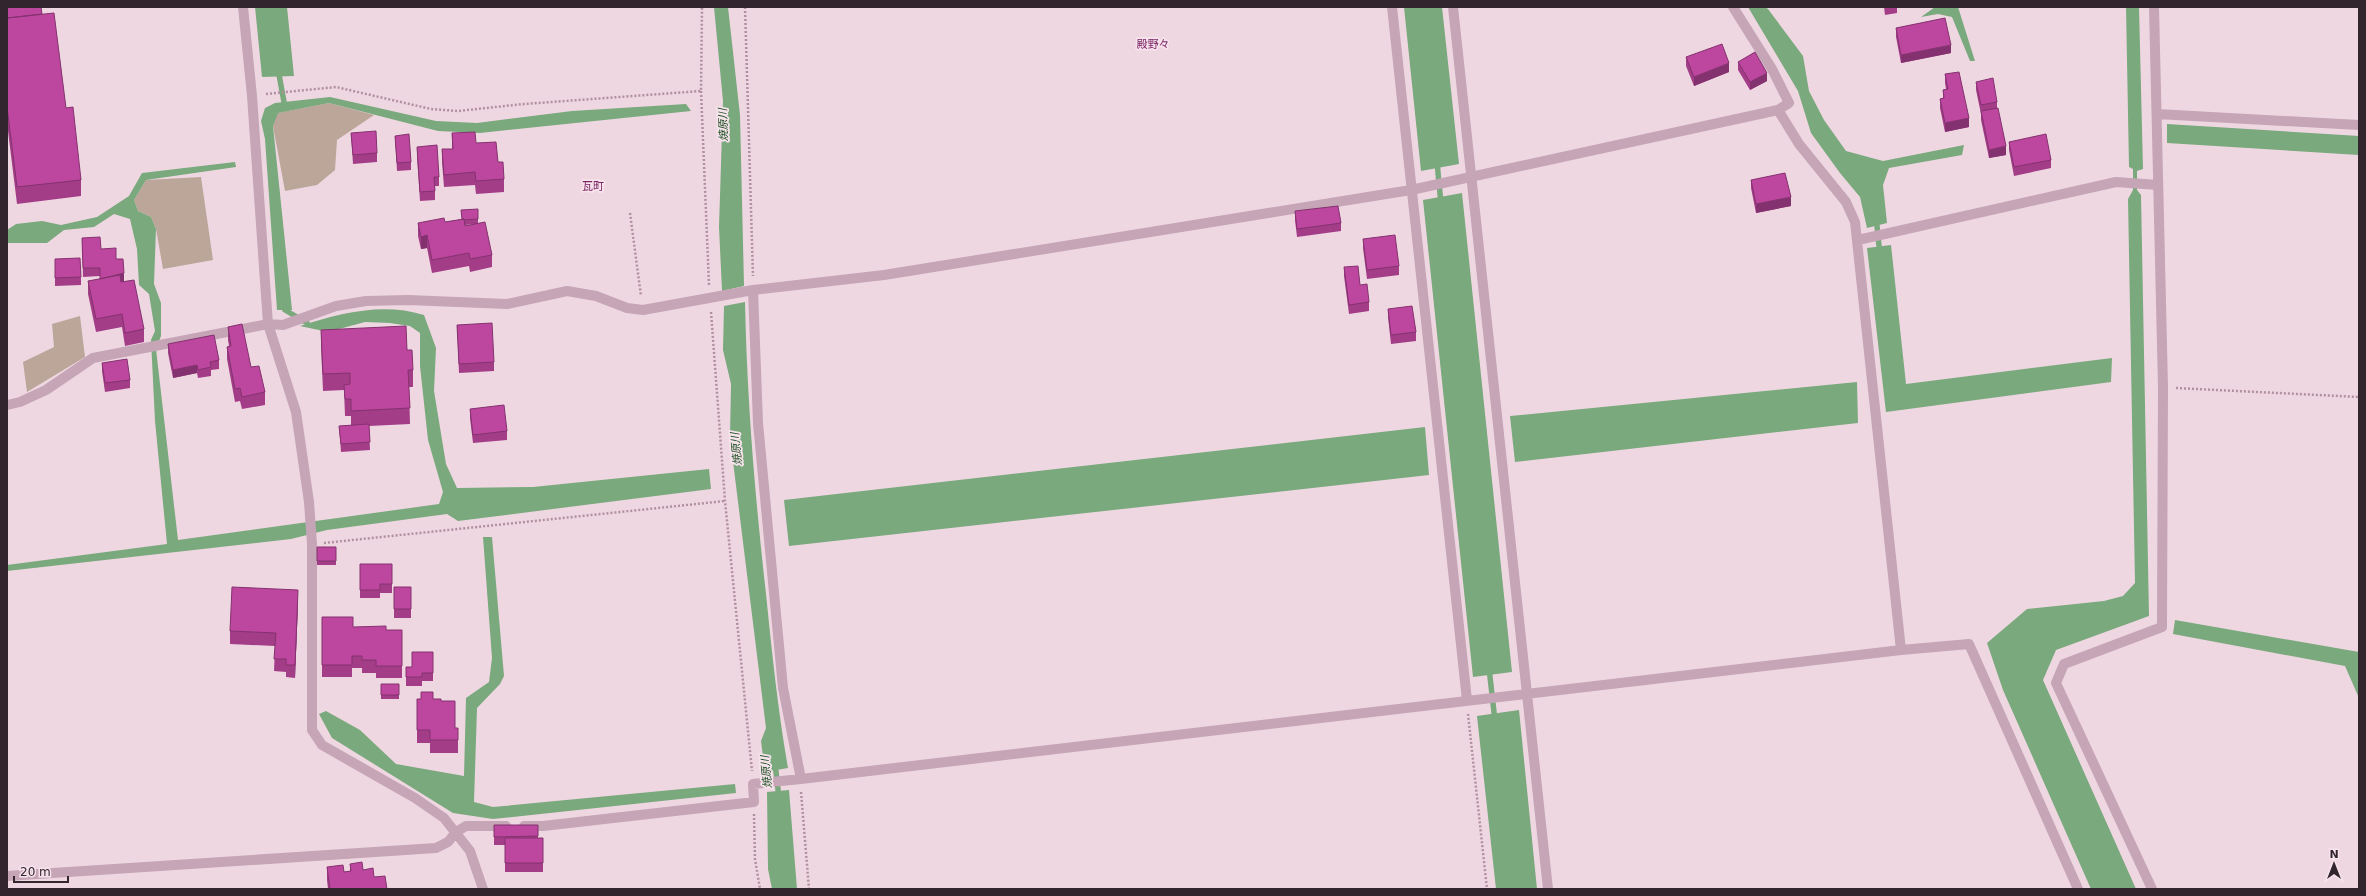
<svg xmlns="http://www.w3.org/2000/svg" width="2366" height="896" font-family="'DejaVu Sans','Noto Sans JP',sans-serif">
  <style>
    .green { fill: #bca699 }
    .water { fill: #79a97c }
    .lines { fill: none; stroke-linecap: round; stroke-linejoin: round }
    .stream { stroke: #79a97c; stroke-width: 5.5 }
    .path { stroke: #b18fa1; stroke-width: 2.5; stroke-dasharray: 2 2; stroke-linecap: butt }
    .minor { stroke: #c5a5b6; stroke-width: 10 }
    .wall { fill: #a33d88; fill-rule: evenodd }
    .shaded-wall { fill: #84326f }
    .building { fill: #bd479e; stroke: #84326f }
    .labels { text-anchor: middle; stroke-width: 3.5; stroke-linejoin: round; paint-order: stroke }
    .neighbourhood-label { font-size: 11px; fill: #7b2464; stroke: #f7e3ec }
    .water-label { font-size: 11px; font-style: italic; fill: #1e5023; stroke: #f7e3ec }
  </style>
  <rect width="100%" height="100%" fill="#efd7e2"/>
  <path class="green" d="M329,103L374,115L337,140L335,170L317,185L285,191L273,126L277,113Z
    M201,177L213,260L163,269L156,229L151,217L138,211L134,200L146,180Z
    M80,316L85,357L27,392L23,362L54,347L52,324Z"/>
  <path class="water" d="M255,7H287L294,76L262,77Z
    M714,7H728L740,115L744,286L722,291L719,227L723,101Z
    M1404,7H1442L1459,164L1421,171Z
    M1748,7H1765L1768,9L1803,56L1809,91L1824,120L1846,151L1883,161L1964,145L1962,155L1889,168L1883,185L1887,223L1867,228L1860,197L1840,173L1811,133L1798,91Z
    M1935,7H1958L1975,61H1970L1952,17L1938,14L1921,17Z
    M2126,7H2139L2143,169L2137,171V190L2141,195L2149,616L2056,650L2043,680L2136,889H2091L2003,690L1987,643L2027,609L2104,601L2123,596L2135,583L2128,199L2133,190V169L2129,167Z
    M330,97L436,121L477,123L572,111L686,104L691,111L480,133L438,131L329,103L278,113L273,126L292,310H277L265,139L261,121L265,108L275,103Z
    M2167,124L2359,136V155L2167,143Z
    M235,162L236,167L146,180L134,200L138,211L151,217L156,229L154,284L161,303V336L156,349L178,540L439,504L443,492L428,440L420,366V333L410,326L390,323L365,322L328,332L300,326C340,313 383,302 424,315L436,348L434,391L446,464L457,488L533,487L709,469L711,489L458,521L447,514L327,530L291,539L7,571V565L167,544L155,421L151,340L155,331L149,294L139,285L137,249L130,219L114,214L94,227L64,230L47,243H7V230L16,224L42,221L61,225L97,217L129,196L142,173Z
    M1462,193L1512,672L1473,677L1423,200Z
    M1891,245L1906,384L2112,358L2111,382L1886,412L1867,248Z
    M745,302C747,400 755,497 766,594C772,653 778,711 788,768L765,772L761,741L766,728L730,437L731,384L723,350L724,306Z
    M1857,382L1858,423L1515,462L1510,416Z
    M1425,427L1429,475L789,546L784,500Z
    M483,537H492L504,676L500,684L477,708L474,802L493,807L735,784L736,793L493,819L453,813L332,738L319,714L326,711L360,730L396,764L464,776L466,698L489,682L492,658Z
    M2175,620L2359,652V698L2345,666L2173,634Z
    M1519,710L1537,889H1496L1477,716Z
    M789,790L797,889H772L768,869L767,792Z"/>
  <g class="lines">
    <path class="stream" d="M278,69L284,102
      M1437,162L1441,204
      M1877,226L1879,246
      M285,310L307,323
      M1489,668L1495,721
      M775,763L779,798"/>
    <path class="path" d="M745,7L753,276
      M701,91L709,285
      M266,94L336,87L431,109L458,111L524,104L701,91L702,7
      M630,213L641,296
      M711,312L725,501L752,771
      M2176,388L2359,397
      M324,543L725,501
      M1468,714L1487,889
      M801,792L809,889
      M754,814L755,859L760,889"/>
    <path class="minor" d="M243,7L252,96L268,324L283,325L336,306L366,301L408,300L507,304L567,291L596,296L627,308L643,310L753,290L884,275L1411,190L1778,110L1789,103L1772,69L1733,7
      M1392,7L1467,700
      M1453,7L1548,889
      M1778,110L1799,144L1846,202L1855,222L1901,650
      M2157,114L2359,125
      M1858,240L2116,182L2158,185
      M753,290L758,423L783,688L801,779
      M7,405L20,402L46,390L93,358L268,324L296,412L309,502L312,544V730L322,745L415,798L444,818L470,851L483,889
      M524,826H543L754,802L753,784L801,779L1901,650L1969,644L2078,889
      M7,876L436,848L448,842L456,832L466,826H506
      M2152,889L2056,683L2064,664L2162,627L2163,387L2154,7"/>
  </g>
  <path class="wall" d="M7,7L42,14L66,108L81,180V196L17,204L7,123Z
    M1884,7H1897V13L1885,15Z
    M1896,28L1951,53L1901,63L1896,37Z
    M1686,57L1729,72L1694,86L1686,66Z
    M1738,62L1767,81L1750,90L1738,70Z
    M1945,74L1969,127L1945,132L1940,108V99L1943,98V90L1946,89L1945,83Z
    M1976,82L1997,102V108L2006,155L1989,158L1981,120V114L1976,90Z
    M351,133L377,153V162L353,164Z
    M452,133L476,143L498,162L504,179V192L476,194L475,185L444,187L442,162V149H452Z
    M395,136L411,162V170L397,171Z
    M2009,142L2051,160V168L2014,176L2009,150Z
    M417,147L439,177V186H435V200L420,201L417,156Z
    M1751,180L1791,206L1756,213L1751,188Z
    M461,210L478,219V223L492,255V267L470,272L469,266L432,273L427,248L421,249L418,236V223L445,222L462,219ZM476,224L465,226V225Z
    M1295,211L1341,223V231L1297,237L1295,220Z
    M82,238L101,249L116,259L124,281L144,329V342L125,346L122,327L96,332L88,294V281L100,279V276L83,277Z
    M1363,239L1399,266V275L1367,279L1363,248Z
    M55,259L81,277V285L55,286Z
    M1344,267L1360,285L1369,302V311L1349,314L1344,276Z
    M1388,309L1416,332V341L1391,344L1388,317Z
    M457,325L494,362V371L459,373Z
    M228,327L251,367L265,392V405L242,409L240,401L235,402L227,359V347L229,346L228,340Z
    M321,330L407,350L413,370V387H409L410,424L369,426L370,450L341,452L339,426L351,425V416H345L344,390L323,391L321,346Z
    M168,344L219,360V369L211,370V376L198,378L197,373L173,378L168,353Z
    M102,363L130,380V388L105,392L102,371Z
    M470,409L507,431V440L473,443L470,418Z
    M317,547H336V565H317Z
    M360,564H392V593H380V598H360Z
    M394,587H411V618H394Z
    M298,603L295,678L286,677V672L274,671L275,646L230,644V631Z
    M322,617L353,627L386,630H402V678H376V673H362V668H352V677H322Z
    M433,652V681H422V686H406V667H412Z
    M381,684H399V699H381Z
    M417,699H433L441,701L455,728H458V753H430V743H417Z
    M494,825H538V838H543V872H505V845H494Z
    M350,864L363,870L374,877L387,889H328L327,880V867L344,872L350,871Z"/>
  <path class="shaded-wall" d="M1951,45V53L1901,63V55Z
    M1729,63V72L1694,86V77Z
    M1767,73V81L1750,90V82Z
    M1969,118V127L1945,132V123Z
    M2006,146V155L1989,158V150Z
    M1791,197V206L1756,213V204Z
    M427,235V248L421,249V237Z
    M124,273V281L100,288V279Z
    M197,365V373L173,378V370Z
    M298,590V603L295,678V665Z"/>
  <path class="building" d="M7,7H41L42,14L7,18Z
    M54,13L66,108L73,107L81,180L17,187L7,107V18Z
    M1945,18L1951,45L1901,55L1896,28Z
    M1722,44L1729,63L1694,77L1686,57Z
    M1755,52L1767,73L1750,82L1738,62Z
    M1959,72L1969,118L1945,123L1940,99L1944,98L1943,90L1948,89L1945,74Z
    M1993,78L1997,102L1981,105L1976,82Z
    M1998,108L2006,146L1989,150L1981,111Z
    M376,131L377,153L353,155L351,133Z
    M475,132L476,143L496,142L498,162H503L504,179L476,181L475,172L444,175L442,149H453L452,133Z
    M409,134L411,162L397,163L395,136Z
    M2046,134L2051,160L2014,167L2009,142Z
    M437,145L439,177H434L435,191L420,192L417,147Z
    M1785,173L1791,197L1756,204L1751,180Z
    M1338,206L1341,223L1297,229L1295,211Z
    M478,209V219L464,220V219H462L461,210Z
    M444,218L445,222L464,219L465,226L485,222L492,255L470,259L469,253L432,260L427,235L421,237L418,223Z
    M1395,235L1399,266L1367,270L1363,239Z
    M100,237L101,249L116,248V259H123L124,273L100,279V268H83L82,238Z
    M80,258L81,277L55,278V259Z
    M1358,266L1360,285L1367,284L1369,302L1349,305L1344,267Z
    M120,275L121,282L134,280L144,329L125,333L122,314L96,319L88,281Z
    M1412,306L1416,332L1391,335L1388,309Z
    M492,323L494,362L459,364L457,325Z
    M242,324L251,367L259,366L265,392L242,397L240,388L235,389L227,347L231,346L228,327Z
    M406,326L407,350H412L413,370H408L410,408L351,411V399H345L344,385L350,384V373L323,374L321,330Z
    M214,335L219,360L210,362L211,367L198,370L197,365L173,370L168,344Z
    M127,359L130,380L105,383L102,363Z
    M504,405L507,431L473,435L470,409Z
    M369,424L370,442L341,444L339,426Z
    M317,547H336V561H317Z
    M360,564H392V584H380V590H360Z
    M232,587L298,590L295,665H286V659H274L276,633L230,631Z
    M394,587H411V609H394Z
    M322,617H353V627L386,626V630H402V666H376V660H362V656H352V665H322Z
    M412,652H433V673H422V677H406V667H412Z
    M381,684H399V695H381Z
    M421,692H433V699H441V701H455V728H458V740H430V730H417V699H421Z
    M494,825H538V836L494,837Z
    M505,838H543V863H505Z
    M362,862L363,870L373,868L374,877L385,876L387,889H330L327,867L343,865L344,872L351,871L350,864Z"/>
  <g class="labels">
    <g class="neighbourhood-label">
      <text x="1153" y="48">殿野々</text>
      <text x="593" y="190">瓦町</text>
    </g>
    <g class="water-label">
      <text transform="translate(723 125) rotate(-92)" y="4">焼原川</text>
      <text transform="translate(736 449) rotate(-95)" y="4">焼原川</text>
      <text transform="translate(766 772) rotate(-95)" y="4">焼原川</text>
    </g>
  </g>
  <rect width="2366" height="896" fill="none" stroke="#32252d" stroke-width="16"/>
  <g transform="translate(2334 864)" stroke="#f7e3ec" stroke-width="3" paint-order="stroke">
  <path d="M0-3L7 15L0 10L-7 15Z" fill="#32252d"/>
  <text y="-6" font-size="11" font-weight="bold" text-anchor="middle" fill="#32252d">N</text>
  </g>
  <path d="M14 876v6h54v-6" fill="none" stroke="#32252d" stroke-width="2"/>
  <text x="20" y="876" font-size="12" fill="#32252d" stroke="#f7e3ec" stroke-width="3" paint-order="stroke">20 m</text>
</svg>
